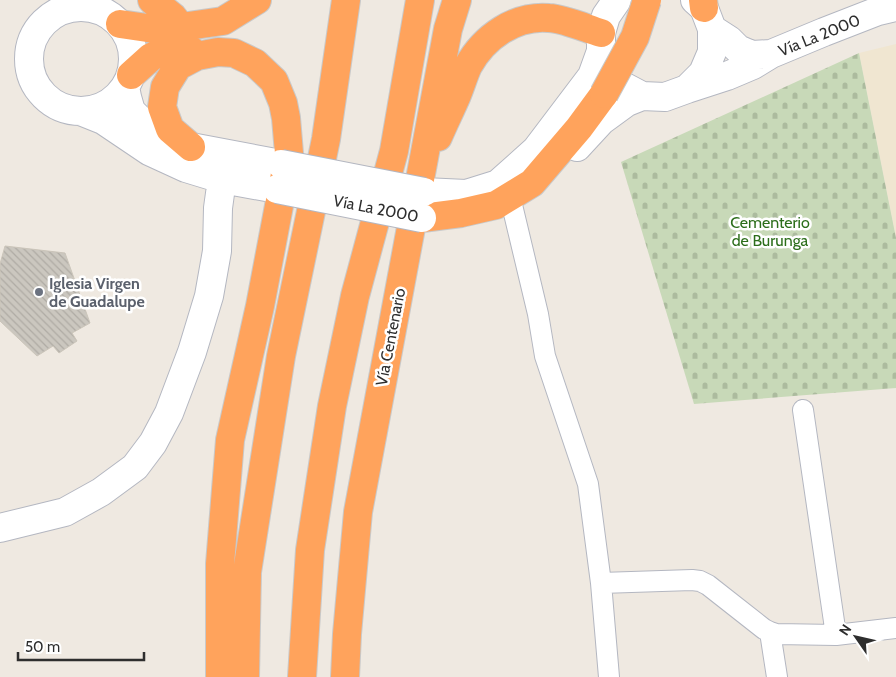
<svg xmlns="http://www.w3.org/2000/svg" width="896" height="677" font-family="Cabin,sans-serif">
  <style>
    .education { fill: #f0e6d1 }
    .cemetery { fill: url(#cemetery-stones) }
    .building { fill: url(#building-back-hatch); stroke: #cbc5ba }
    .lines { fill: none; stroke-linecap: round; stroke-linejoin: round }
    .street-casing { stroke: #b4b7c1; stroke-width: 22 }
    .secondary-casing { stroke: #b4b7c1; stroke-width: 30 }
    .highway-casing { stroke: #c9c9c9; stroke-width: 30 }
    .street { stroke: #fff; stroke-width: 20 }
    .secondary { stroke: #fff; stroke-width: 28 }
    .highway { stroke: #ffa35c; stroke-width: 28 }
    .secondary-bridge-casing { stroke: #b4b7c1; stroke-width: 30; stroke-linecap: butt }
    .highway-bridge-casing { stroke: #c9c9c9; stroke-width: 30; stroke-linecap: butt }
    .secondary-bridge { stroke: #fff; stroke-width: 28 }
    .highway-bridge { stroke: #ffa35c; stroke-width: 28 }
    .worship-dot { fill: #6b7280; stroke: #fff; stroke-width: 2 }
    .labels { text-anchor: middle; stroke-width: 5; stroke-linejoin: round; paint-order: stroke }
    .street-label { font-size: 16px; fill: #2e2e2e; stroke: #fff }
    .park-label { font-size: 16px; fill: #2c6e1b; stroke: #fff }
    .worship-label { font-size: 16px; font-weight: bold; fill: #5b616d; stroke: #fff; text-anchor: start }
  </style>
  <defs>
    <pattern id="cemetery-stones" width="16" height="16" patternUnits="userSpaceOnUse" patternTransform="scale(1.25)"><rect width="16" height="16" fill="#c8d9b8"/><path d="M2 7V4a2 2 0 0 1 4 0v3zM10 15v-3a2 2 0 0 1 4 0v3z" fill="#acbb9e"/></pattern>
    <pattern id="building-back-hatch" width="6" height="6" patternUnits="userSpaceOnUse" patternTransform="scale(1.25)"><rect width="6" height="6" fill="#cbc7bf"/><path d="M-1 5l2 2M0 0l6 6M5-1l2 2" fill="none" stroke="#afaba4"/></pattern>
  </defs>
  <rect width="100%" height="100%" fill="#efe9e1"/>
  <path class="education" d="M896,44V238L859,53Z"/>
  <path class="cemetery" d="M859,53L896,238V388L694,404L621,162Z"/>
  <path class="building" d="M5,246L65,253L90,323L72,333L77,341L59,353L53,346L37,356L0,321V264Z"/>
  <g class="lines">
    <defs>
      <path id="street" d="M512,205L538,314L545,356L588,484L601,583L609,677
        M803,410L836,635
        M601,583L692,580L700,581L708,585L764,629L770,632L776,634L836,635L896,628
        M770,632L777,677"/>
      <path id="secondary" d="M617,0L606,16L601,33V51L608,71L623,86L642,96L665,97L687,89L703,73L712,52V29L704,8L695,0
        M29 59a52 52 0 1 1 104 0a52 52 0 1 1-104 0Z
        M712,29L729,40L738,49L752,55L771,54
        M125,87L127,97L131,111L143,123L163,134L191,147L281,164
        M687,89L727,76L753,65L771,54L824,32L878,11L896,7
        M83,112L103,120L149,151L186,168L222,179L277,189
        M577,147L601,121L627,102L642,96
        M424,192L466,194L498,184L536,150L592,76L601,51
        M0,528L65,512L101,492L135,467L153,443L169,413L192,352L209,296L217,251L218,208L222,179"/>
      <path id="highway" d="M152,0L173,17L181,27
        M703,0L704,8
        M120,24L154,29L181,27L223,21L257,0
        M131,75L151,57L174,47H187L197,56
        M438,137C444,123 451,109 457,95C461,85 464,75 468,66C484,37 515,15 549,18C565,19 585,28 601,33
        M191,147L170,129L162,107L165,87L178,66L197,56L218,52L234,53L255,63L274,81L283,103L286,118L289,153L260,306L230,440L220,564V677
        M422,218L461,213L496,205L532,183L579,128L604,94
        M245,677L247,572L281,356L326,139L346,0
        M302,677L310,550L332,406L355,296L394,151L420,0
        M345,677L347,634L358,512L448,29L457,0"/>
    </defs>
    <use href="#street" class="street-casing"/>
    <use href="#secondary" class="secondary-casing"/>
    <use href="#highway" class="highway-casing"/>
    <use href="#street" class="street"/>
    <use href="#secondary" class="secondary"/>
    <use href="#highway" class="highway"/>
    <defs>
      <path id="secondary-bridge" d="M281,164L424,192
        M277,189L422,218"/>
      <path id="highway-bridge" d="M604,94L635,37L647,0"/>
    </defs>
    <use href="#secondary-bridge" class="secondary-bridge-casing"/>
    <use href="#highway-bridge" class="highway-bridge-casing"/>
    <use href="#secondary-bridge" class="secondary-bridge"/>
    <use href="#highway-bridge" class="highway-bridge"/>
  </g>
  <circle class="worship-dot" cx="39" cy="292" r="5"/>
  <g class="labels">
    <g class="street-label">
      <text transform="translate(819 35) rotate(-22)" y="6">Vía La 2000</text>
      <text transform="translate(376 208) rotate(11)" y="6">Vía La 2000</text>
      <text transform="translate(390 337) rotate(-79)" y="6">Vía Centenario</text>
    </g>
    <g class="park-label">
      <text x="770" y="228">Cementerio<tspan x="770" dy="18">de Burunga</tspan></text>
    </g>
    <g class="worship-label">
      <text x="49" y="289">Iglesia Virgen<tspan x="49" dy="18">de Guadalupe</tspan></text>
    </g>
  </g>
  <g transform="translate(856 637) rotate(304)" stroke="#ffffff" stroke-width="4" paint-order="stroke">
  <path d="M0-4L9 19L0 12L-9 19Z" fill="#2e2e2e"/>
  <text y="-8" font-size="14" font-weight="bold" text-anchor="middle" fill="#2e2e2e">N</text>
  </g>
  <path d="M18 652v8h126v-8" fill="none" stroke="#2e2e2e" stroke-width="2.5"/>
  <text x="25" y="652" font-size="15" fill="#2e2e2e" stroke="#ffffff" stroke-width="4" paint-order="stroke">50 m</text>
</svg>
